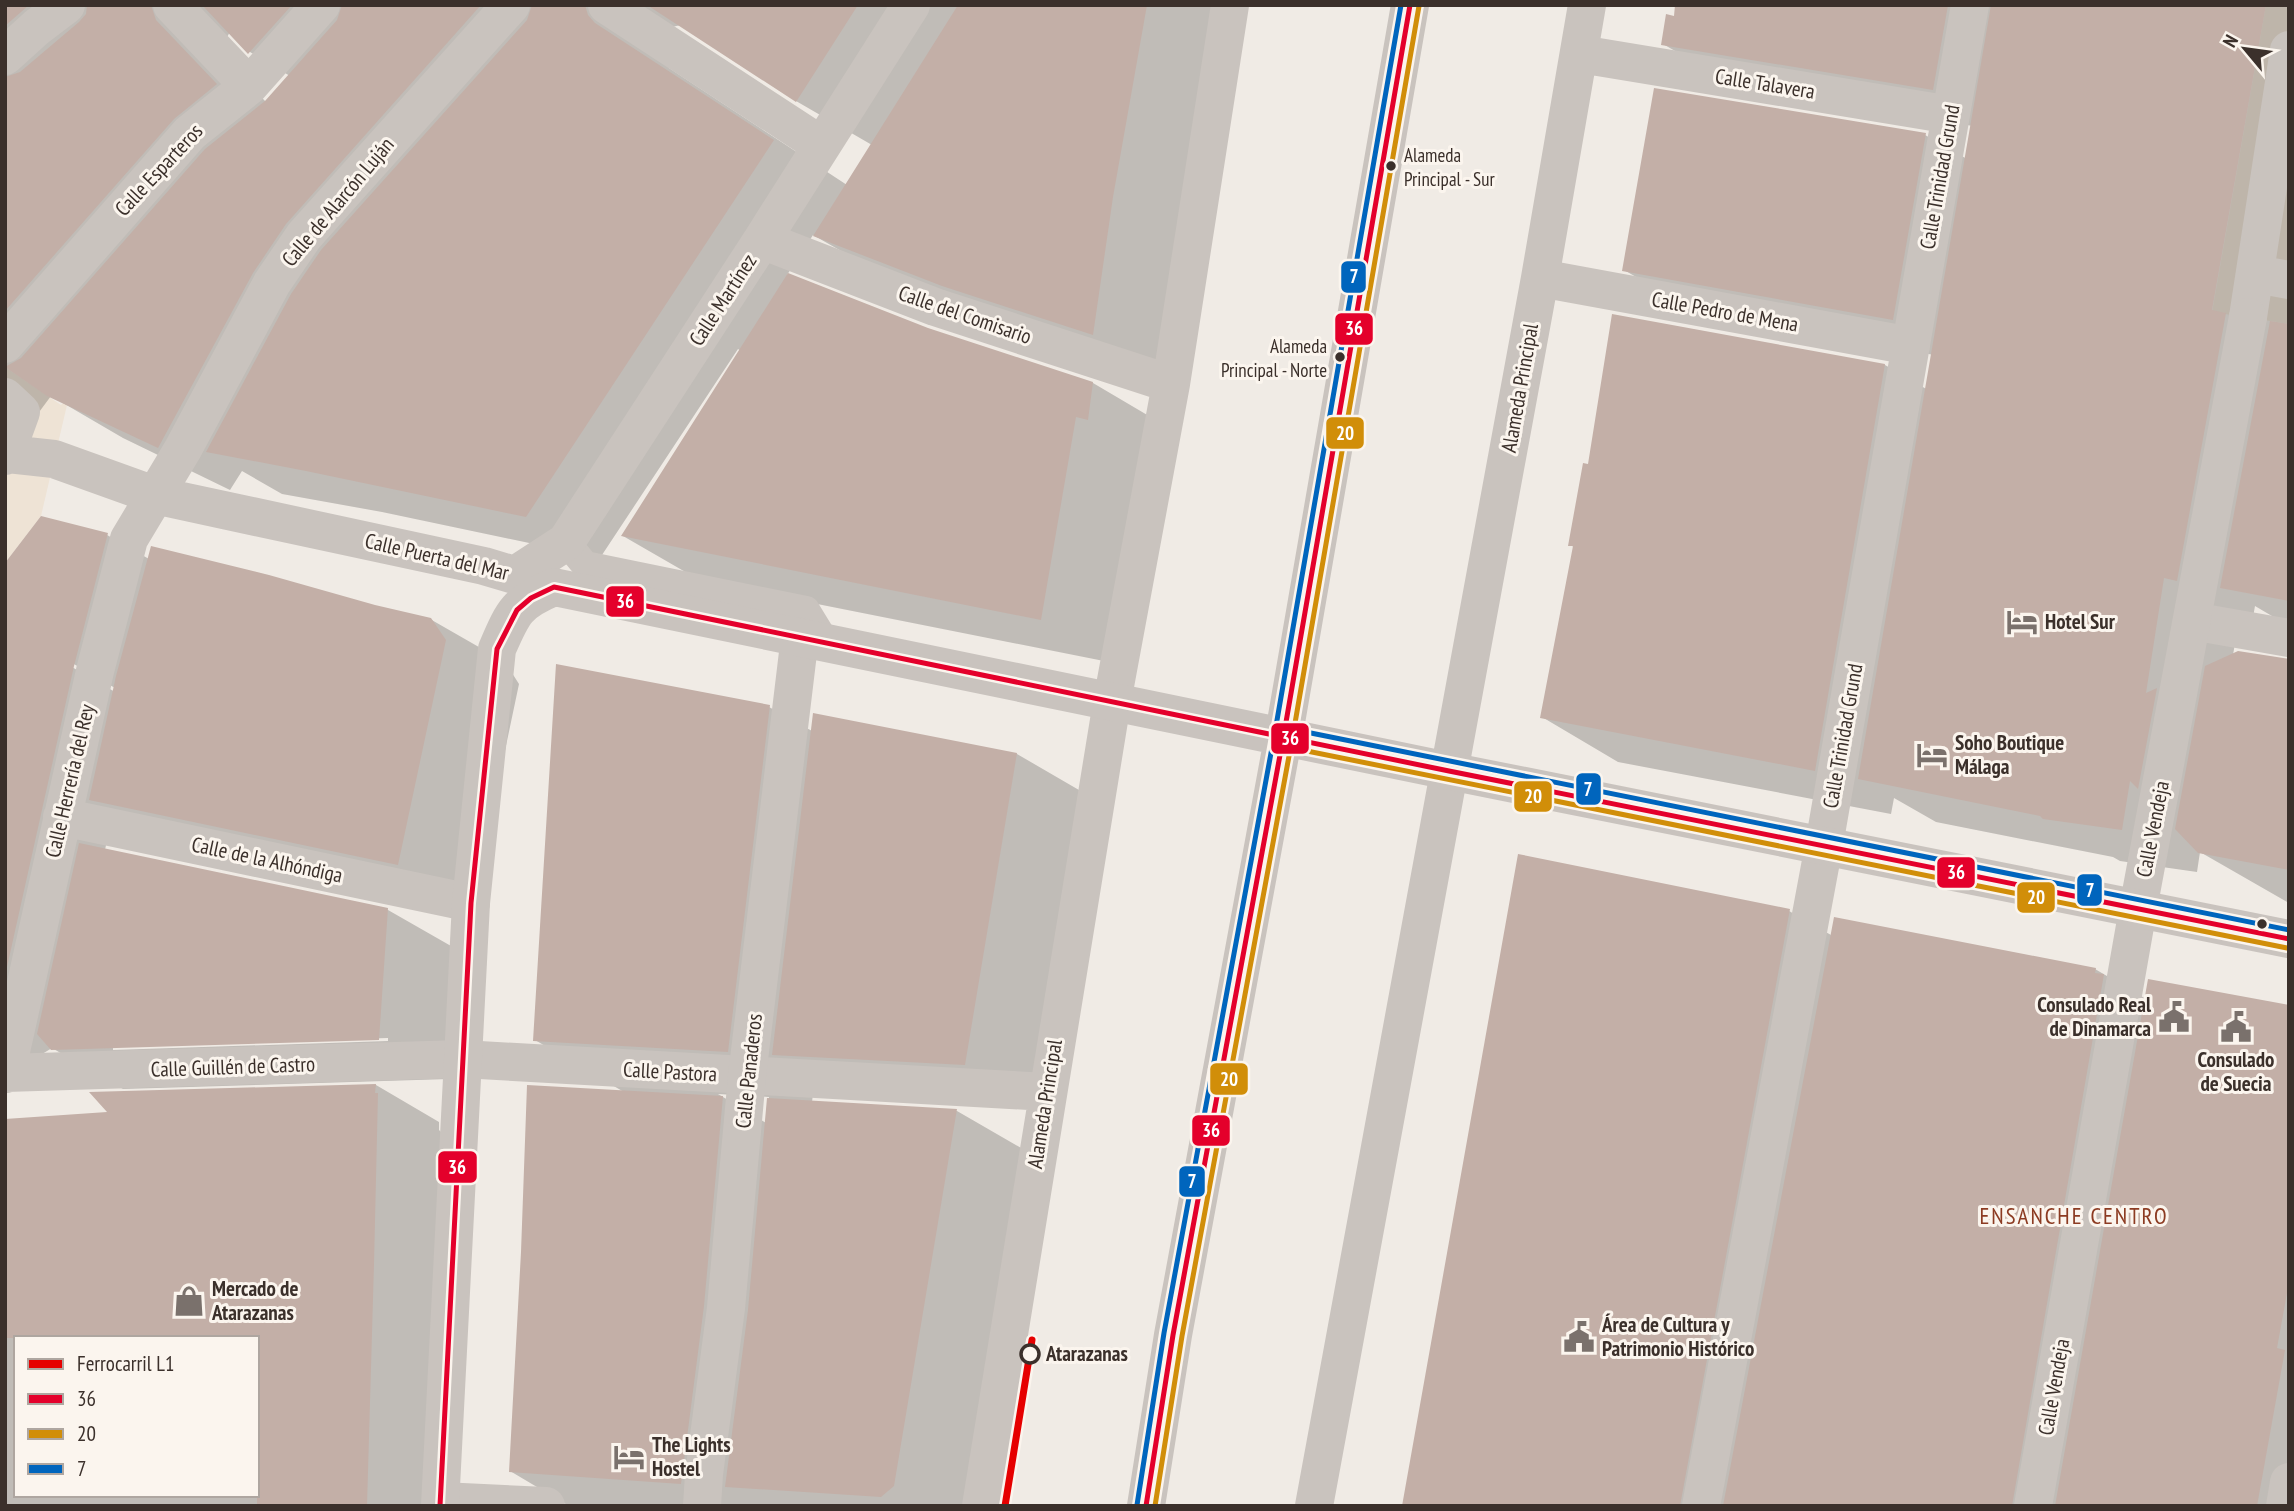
<svg xmlns="http://www.w3.org/2000/svg" width="2294" height="1511" font-family="'PT Sans Narrow',sans-serif">
  <style>
    .plaza { fill: #eee3d5 }
    .shadow { fill: #0003; fill-rule: evenodd }
    .building { fill: #c3afa7 }
    .lines { fill: none; stroke-linecap: round; stroke-linejoin: round }
    .service { stroke: #c9c3be; stroke-width: 28 }
    .pedestrian { stroke: #c9c3be; stroke-width: 38 }
    .minor { stroke: #c9c3be; stroke-width: 38 }
    .tertiary { stroke: #c9c3be; stroke-width: 38 }
    .bus-1-casing { stroke: #fbf5ee; stroke-width: 10 }
    .bus-2-casing { stroke: #fbf5ee; stroke-width: 10 }
    .bus-3-casing { stroke: #fbf5ee; stroke-width: 10 }
    .bus-1 { stroke: #e4002b; stroke-width: 5 }
    .bus-2 { stroke: #d18e09; stroke-width: 5 }
    .bus-3 { stroke: #0065bd; stroke-width: 5 }
    .rail-1-casing { stroke: #fbf5ee; stroke-width: 12 }
    .rail-1 { stroke: #e60000; stroke-width: 7 }
    .bus-dot { fill: #3b302b; stroke: #fbf5ee; stroke-width: 2.5 }
    .stop-dot { fill: #fbf5ee; stroke: #3b302b; stroke-width: 3.5 }
    .labels { text-anchor: middle; stroke-width: 6; stroke-linejoin: round; paint-order: stroke }
    .bus-label { font-size: 19px; fill: #3b302b; stroke: #fbf5ee; text-anchor: start }
    .street-label { font-size: 21px; fill: #3b302b; stroke: #fbf5ee }
    .poi-label { font-size: 21px; font-weight: bold; fill: #3b302b; stroke: #fbf5ee; text-anchor: start }
    .stop-label { font-size: 21px; font-weight: bold; fill: #3b302b; stroke: #fbf5ee; text-anchor: start }
    .neighbourhood-label { font-size: 23px; letter-spacing: 2px; fill: #8c3b22; stroke: #fbf5ee }
    .line-badge { stroke: #fbf5ee; stroke-width: 2.5 }
    .badge-label { font-size: 19px; text-anchor: middle; font-weight: bold; fill: #fff }
  </style>
  <rect width="100%" height="100%" fill="#f0ebe5"/>
  <path class="plaza" d="M2266,5H2289V324L2212,312Z
    M5,367L61,405L63,403L67,405L41,516L5,563Z"/>
  <path class="shadow" d="M5,5H1235L1172,380L894,281L813,235L787,275L928,329L1093,383L1171,429L1119,664L701,581L623,536L741,351L738,349L600,558L382,512L282,494L242,471L230,490L123,438L51,396L5,458ZM681,25L796,101L872,145L847,185L669,68L672,27ZM230,32L250,52L290,76L266,102L229,64L224,42Z
    M1677,5H2289V626L2255,606L2252,623L2239,620L2233,655L2289,661V903L2200,852L2197,872L2120,861L2113,857L1936,822L1894,798L1891,814L1618,762L1542,717L1574,547L1570,545L1589,466L1614,316L1885,365L1928,390L1934,355L1695,311L1624,270L1925,135L1967,159L1973,126L1737,87L1663,44L1675,18Z
    M107,535L149,559L430,619L505,662L519,684L472,907L113,812L105,850L388,910L458,950L449,1079L123,1089L52,1048L29,1062L5,1048V563ZM67,660L115,688V692L65,663ZM388,1038V1041L113,1050V1046Z
    M769,707L812,731L1017,754L1091,797L1039,1107L815,1077L812,1102L957,1111L1042,1160L985,1506H569L510,1471L624,1092L535,1040ZM718,1094L769,1097L766,1123Z
    M1789,911L1831,935L2095,969L2146,999L2289,1007V1506H1404Z
    M376,1085L439,1122V1130L441,1132L432,1506H5V1121L110,1113ZM16,1338H257V1495H16Z"/>
  <path class="building" d="M5,5H29L5,26Z
    M87,5H151L156,20L217,84L174,119L5,311V77L20,72L79,22L86,14Z
    M202,5H292L248,54Z
    M342,5H481L286,224L253,273L158,448L47,396L5,367L21,358L205,149L265,101L337,20Z
    M532,5H585L588,15L595,23L774,140L526,517L306,471L206,452L291,294L321,250L527,20Z
    M647,5H858L796,102Z
    M958,5H1147L1113,197L1093,335L942,286L813,236Z
    M1675,5H1948L1933,90L1661,45L1666,14L1674,16Z
    M1991,5H2266L2212,310L2226,313L2177,581L2164,578L2146,693L2157,688L2138,789L2130,781L2122,830L2043,819L2040,816L1858,779Z
    M1654,88L1926,133L1893,320L1622,271Z
    M788,273L928,328L1093,382L1088,420L1076,417L1041,620L621,536Z
    M1612,314L1885,364L1815,771L1540,718L1573,546H1568L1583,463L1588,464Z
    M2270,321L2289,324V601L2220,588Z
    M41,516L108,533L74,666L5,976V563Z
    M151,546L269,575L375,605L431,618L446,640L398,865L89,800L116,676Z
    M2238,651L2289,659V870L2198,853L2175,829L2205,666Z
    M556,664L770,705L728,1052L533,1041Z
    M813,713L1017,753L965,1065L772,1055Z
    M79,843L388,908L379,1040L51,1050L37,1034Z
    M1518,854L1790,909L1680,1506H1402Z
    M1834,917L2096,968L2095,973L2104,974L2012,1506H1723Z
    M2148,979L2289,1005V1282L2277,1348L2285,1350L2257,1506H2055Z
    M376,1084L375,1093H378L374,1264L367,1506H257V1338H5V1119L107,1112L89,1092Z
    M527,1085L723,1096L704,1306L681,1484L509,1472L521,1252Z
    M767,1098L957,1109L894,1486L881,1497L725,1487L748,1310Z"/>
  <g class="lines">
    <path class="service" d="M566,542L585,565L806,610L825,641"/>
    <path class="pedestrian" d="M172,5L249,86
      M607,5L821,145
      M1580,54L1951,115
      M5,56L37,27L66,5
      M762,240L935,307L1171,384
      M2256,274L2289,280
      M1540,278L1911,346
      M2248,317L2289,50
      M5,344L190,133L249,86L321,5
      M5,397L21,412L5,456
      M8,454L54,459L154,495L484,566L538,582
      M515,575L566,542L762,240L911,5
      M2192,621L2289,638
      M62,817L471,903
      M1824,845L1970,5
      M5,1073L462,1059L1047,1092
      M6,1074L95,671L129,539L183,449L272,283L304,236L511,5
      M981,1506L1112,702L1171,384L1230,5
      M1314,1506L1540,278L1587,5
      M2285,1506L2289,1482"/>
    <path class="minor" d="M441,1501L546,1506
      M702,1506L704,1474L726,1308L747,1076L800,636
      M1701,1506L1824,845
      M2033,1506L2138,909L2248,317"/>
    <path class="tertiary" d="M440,1506L471,903L497,649C513,612 516,603 554,587L1449,771L2289,939
      M1146,1506L1173,1335L1285,728L1410,5"/>
    <defs>
      <path id="bus-1" d="M440,1506L471,903L497,649L517,610L531,598L554,587L1449,771L2289,939
        M1146,1506L1173,1335L1285,728L1410,5"/>
      <path id="bus-2" d="M1282,746L2287,948
        M1155,1506L1182,1336L1294,729L1419,6"/>
      <path id="bus-3" d="M1286,728L2289,930
        M1137,1505L1164,1333L1276,726L1401,5"/>
    </defs>
    <use href="#bus-1" class="bus-1-casing"/>
    <use href="#bus-2" class="bus-2-casing"/>
    <use href="#bus-3" class="bus-3-casing"/>
    <use href="#bus-1" class="bus-1"/>
    <use href="#bus-2" class="bus-2"/>
    <use href="#bus-3" class="bus-3"/>
    <defs>
      <path id="rail-1" d="M1005,1506L1032,1340"/>
    </defs>
    <use href="#rail-1" class="rail-1-casing"/>
    <use href="#rail-1" class="rail-1"/>
  </g>
  <defs>
    <symbol id="hotel-bare" viewBox="-9 -9 18 18"><path d="M-6-4.5h1.5V1H6V5H4.5V3h-9V5H-6ZM-4 0a1.8 1.8 0 1 1 3.6 0ZM.5 0V-2.5h3Q6-2.5 6 0Z" fill="#7a716c" stroke="#fbf5ee" stroke-width="2.5" paint-order="stroke"/></symbol>
    <symbol id="civic-bare" viewBox="-9 -9 18 18"><path d="M-.6-6.5H3V-4.5H.6V-3L4-1V1h2V6H-6V1h2V-1L-.6-3ZM-1.2 2.5V6h2.4V2.5Z" fill="#7a716c" stroke="#fbf5ee" stroke-width="2.5" paint-order="stroke"/></symbol>
    <symbol id="shop-bare" viewBox="-9 -9 18 18"><path d="M-5-2.5h2.3a2.7 3.5 0 0 1 5.4 0H5L5.5 6h-11ZM-1.5-2.5h3a1.5 2.3 0 0 0-3 0Z" fill="#7a716c" stroke="#fbf5ee" stroke-width="2.5" paint-order="stroke"/></symbol>
  </defs>
  <g fill-rule="evenodd">
    <use href="#hotel-bare" x="2000" y="600" width="44" height="44"/>
    <use href="#hotel-bare" x="1910" y="733" width="44" height="44"/>
    <use href="#civic-bare" x="2152" y="995" width="44" height="44"/>
    <use href="#civic-bare" x="2214" y="1005" width="44" height="44"/>
    <use href="#shop-bare" x="167" y="1279" width="44" height="44"/>
    <use href="#civic-bare" x="1557" y="1315" width="44" height="44"/>
    <use href="#hotel-bare" x="607" y="1435" width="44" height="44"/>
  </g>
  <g class="bus-dot">
    <circle cx="1391" cy="166" r="6"/>
    <circle cx="1340" cy="357" r="6"/>
    <circle cx="2262" cy="924" r="6"/>
  </g>
  <circle class="stop-dot" cx="1030" cy="1354" r="9"/>
  <g class="labels">
    <g class="bus-label">
      <text x="1404" y="162">Alameda<tspan x="1404" dy="24">Principal - Sur</tspan></text>
      <text x="1327" y="353" text-anchor="end">Alameda<tspan x="1327" dy="24">Principal - Norte</tspan></text>
    </g>
    <g class="street-label">
      <text transform="translate(1765 84) rotate(9)" y="7">Calle Talavera</text>
      <text transform="translate(159 170) rotate(-47)" y="7">Calle Esparteros</text>
      <text transform="translate(1940 177) rotate(-80)" y="7">Calle Trinidad Grund</text>
      <text transform="translate(338 202) rotate(-50)" y="7">Calle de Alarcón Luján</text>
      <text transform="translate(723 300) rotate(-57)" y="7">Calle Martínez</text>
      <text transform="translate(1725 312) rotate(10)" y="7">Calle Pedro de Mena</text>
      <text transform="translate(965 315) rotate(19)" y="7">Calle del Comisario</text>
      <text transform="translate(1520 388) rotate(-80)" y="7">Alameda Principal</text>
      <text transform="translate(437 557) rotate(13)" y="7">Calle Puerta del Mar</text>
      <text transform="translate(1843 736) rotate(-80)" y="7">Calle Trinidad Grund</text>
      <text transform="translate(70 781) rotate(-77)" y="7">Calle Herrería del Rey</text>
      <text transform="translate(2153 829) rotate(-79)" y="7">Calle Vendeja</text>
      <text transform="translate(267 860) rotate(12)" y="7">Calle de la Alhóndiga</text>
      <text transform="translate(233 1067) rotate(-2)" y="7">Calle Guillén de Castro</text>
      <text transform="translate(749 1071) rotate(-84)" y="7">Calle Panaderos</text>
      <text transform="translate(670 1072) rotate(3)" y="7">Calle Pastora</text>
      <text transform="translate(1045 1104) rotate(-81)" y="7">Alameda Principal</text>
      <text transform="translate(2054 1387) rotate(-80)" y="7">Calle Vendeja</text>
    </g>
    <g class="poi-label">
      <text x="2045" y="629">Hotel Sur</text>
      <text x="1955" y="750">Soho Boutique<tspan x="1955" dy="24">Málaga</tspan></text>
      <text x="2151" y="1012" text-anchor="end">Consulado Real<tspan x="2151" dy="24">de Dinamarca</tspan></text>
      <text x="2236" y="1067" text-anchor="middle">Consulado<tspan x="2236" dy="24">de Suecia</tspan></text>
      <text x="212" y="1296">Mercado de<tspan x="212" dy="24">Atarazanas</tspan></text>
      <text x="1602" y="1332">Área de Cultura y<tspan x="1602" dy="24">Patrimonio Histórico</tspan></text>
      <text x="652" y="1452">The Lights<tspan x="652" dy="24">Hostel</tspan></text>
    </g>
    <g class="stop-label">
      <text x="1046" y="1361">Atarazanas</text>
    </g>
    <g class="neighbourhood-label">
      <text x="2074" y="1224">ENSANCHE CENTRO</text>
    </g>
  </g>
  <g class="line-badge">
    <rect x="1340" y="260" width="27" height="34" rx="7" fill="#0065bd"/>
    <rect x="1334" y="312" width="40" height="34" rx="7" fill="#e4002b"/>
    <rect x="1325" y="416" width="40" height="34" rx="7" fill="#d18e09"/>
    <rect x="605" y="585" width="40" height="33" rx="7" fill="#e4002b"/>
    <rect x="1270" y="722" width="40" height="33" rx="7" fill="#e4002b"/>
    <rect x="1575" y="772" width="27" height="34" rx="7" fill="#0065bd"/>
    <rect x="1513" y="780" width="40" height="33" rx="7" fill="#d18e09"/>
    <rect x="1936" y="856" width="40" height="33" rx="7" fill="#e4002b"/>
    <rect x="2076" y="873" width="27" height="34" rx="7" fill="#0065bd"/>
    <rect x="2016" y="881" width="40" height="33" rx="7" fill="#d18e09"/>
    <rect x="1209" y="1062" width="40" height="34" rx="7" fill="#d18e09"/>
    <rect x="1191" y="1114" width="40" height="33" rx="7" fill="#e4002b"/>
    <rect x="437" y="1150" width="41" height="34" rx="7" fill="#e4002b"/>
    <rect x="1178" y="1165" width="28" height="33" rx="7" fill="#0065bd"/>
  </g>
  <g class="badge-label">
    <text x="1354" y="283">7</text>
    <text x="1354" y="335">36</text>
    <text x="1345" y="440">20</text>
    <text x="625" y="608">36</text>
    <text x="1290" y="745">36</text>
    <text x="1588" y="796">7</text>
    <text x="1533" y="803">20</text>
    <text x="1956" y="879">36</text>
    <text x="2090" y="897">7</text>
    <text x="2036" y="904">20</text>
    <text x="1229" y="1086">20</text>
    <text x="1211" y="1137">36</text>
    <text x="457" y="1174">36</text>
    <text x="1192" y="1188">7</text>
  </g>
  <rect width="2294" height="1511" fill="none" stroke="#3b302b" stroke-width="14"/>
  <rect x="14" y="1336" width="245" height="161" fill="#fbf5ee" stroke="#aea6a0" stroke-width="2"/>
  <rect x="28" y="1359" width="35" height="10" fill="#e60000" stroke="#aea6a0" stroke-width="2"/>
  <text x="77" y="1371" font-size="21" fill="#3b302b">Ferrocarril L1</text>
  <rect x="28" y="1394" width="35" height="10" fill="#e4002b" stroke="#aea6a0" stroke-width="2"/>
  <text x="77" y="1406" font-size="21" fill="#3b302b">36</text>
  <rect x="28" y="1429" width="35" height="10" fill="#d18e09" stroke="#aea6a0" stroke-width="2"/>
  <text x="77" y="1441" font-size="21" fill="#3b302b">20</text>
  <rect x="28" y="1464" width="35" height="10" fill="#0065bd" stroke="#aea6a0" stroke-width="2"/>
  <text x="77" y="1476" font-size="21" fill="#3b302b">7</text>
  <g transform="translate(2245 49) rotate(299)" stroke="#fbf5ee" stroke-width="5" paint-order="stroke">
  <path d="M0-5L12 26L0 18L-12 26Z" fill="#3b302b"/>
  <text y="-10" font-size="19" font-weight="bold" text-anchor="middle" fill="#3b302b">N</text>
  </g>
</svg>
